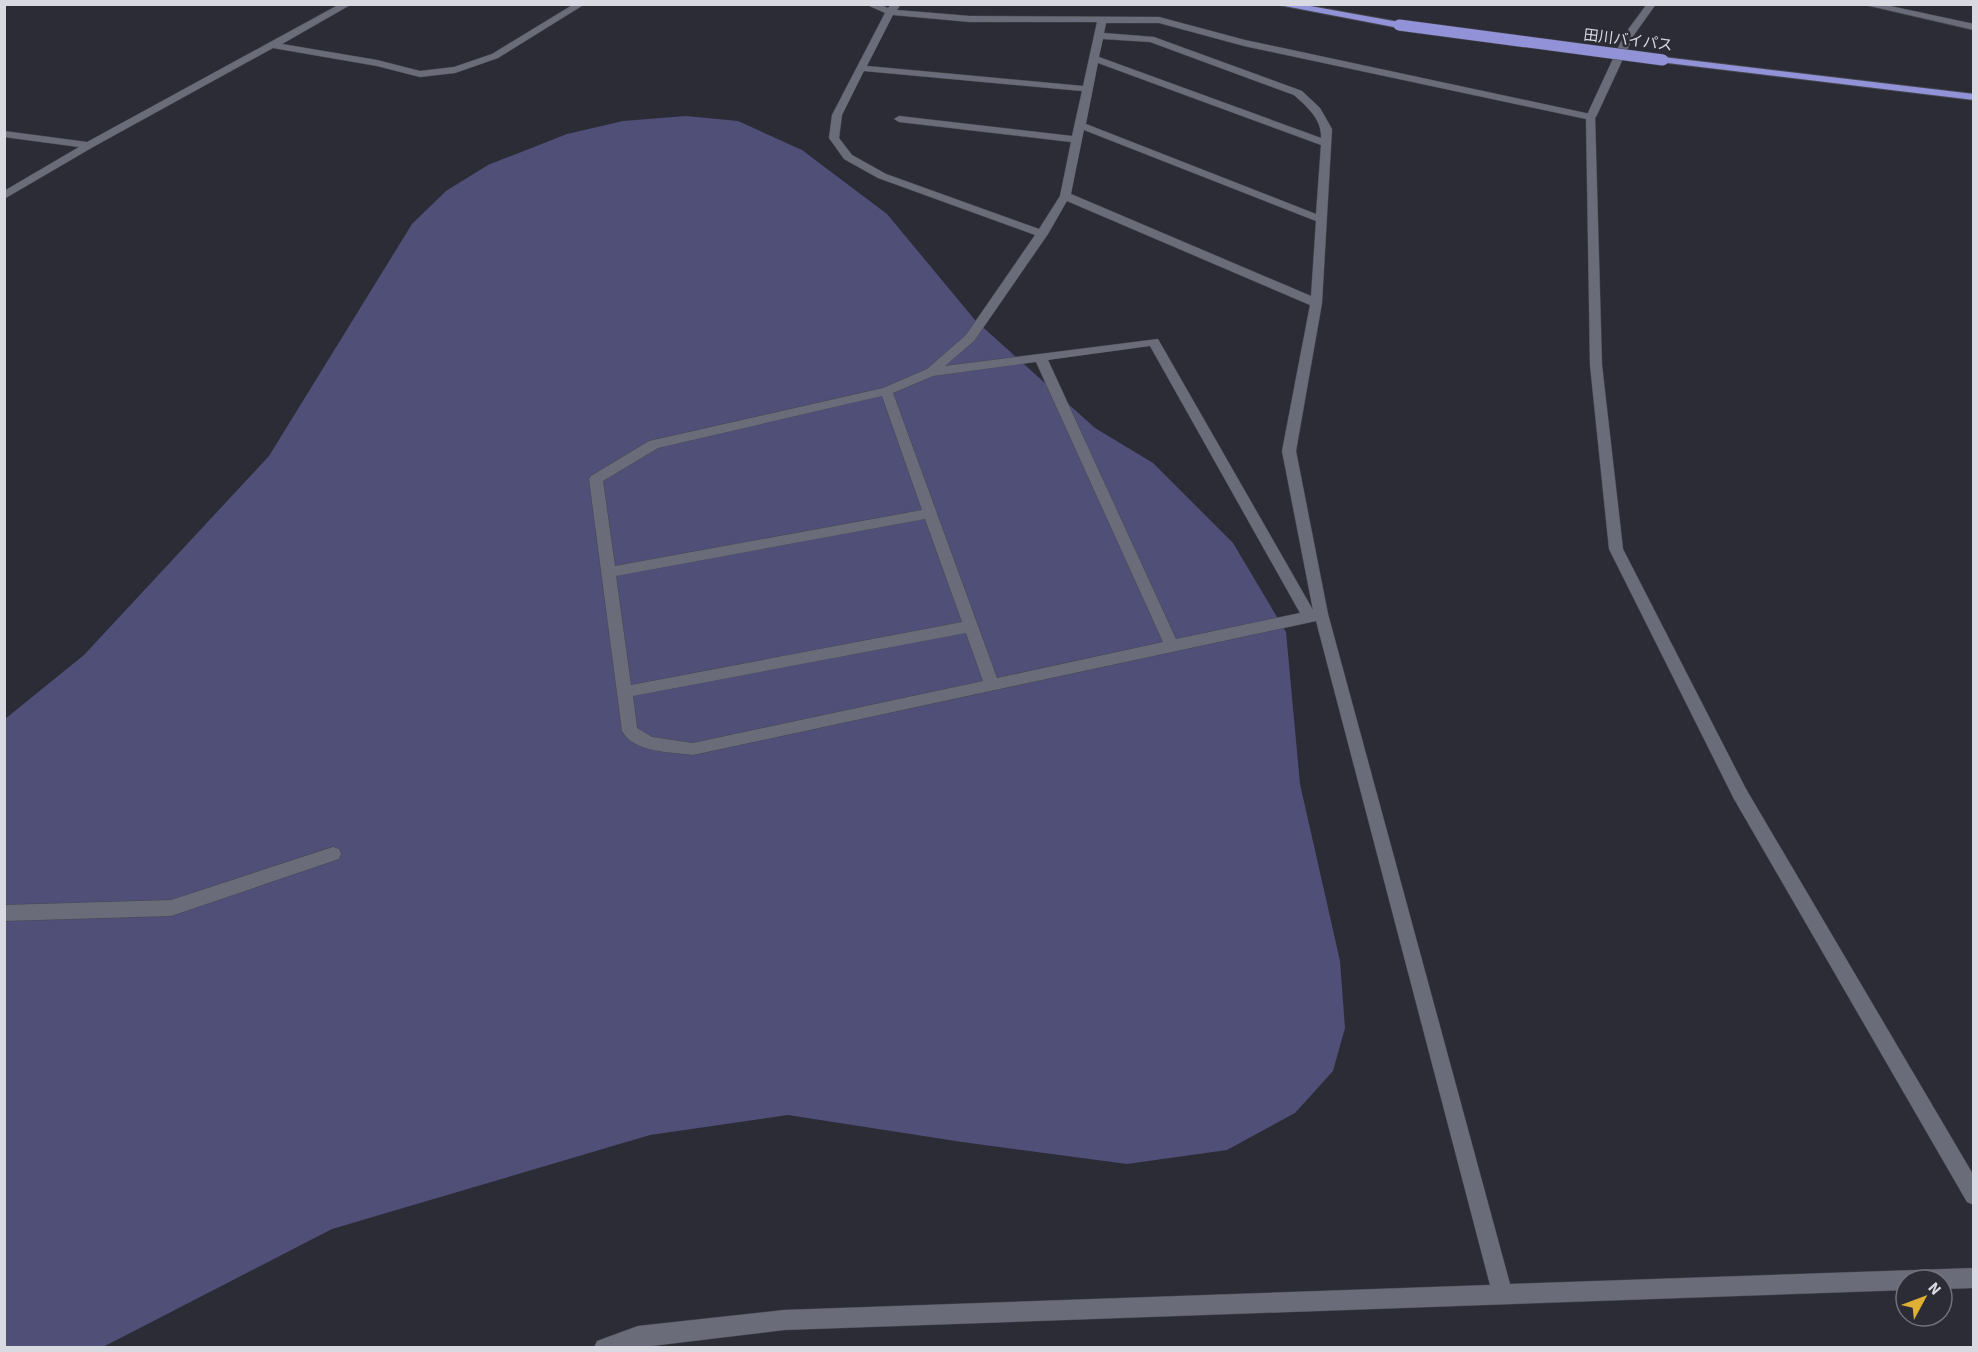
<svg xmlns="http://www.w3.org/2000/svg" width="1978" height="1352" font-family="'Source Sans 3','Noto Sans JP',sans-serif">
  <style>
    .green { fill: #4f4f78 }
    .lines { fill: none; stroke-linecap: round; stroke-linejoin: round }
    .minor-casing { stroke: #474751; stroke-width: 1 }
    .tertiary-casing { stroke: #474751; stroke-width: 1 }
    .trunk-casing { stroke: #474751; stroke-width: 2 }
    .minor { fill: #6b6c79; fill-rule: evenodd }
    .tertiary { fill: #6b6c79; fill-rule: evenodd }
    .trunk { fill: #9292d8; fill-rule: evenodd }
    .trunk-bridge-casing { stroke: #474751; stroke-width: 12; stroke-linecap: butt }
    .trunk-bridge { stroke: #9292d8; stroke-width: 11 }
    .labels { text-anchor: middle; stroke-width: 5; stroke-linejoin: round; paint-order: stroke }
    .far-street-label { font-size: 15px; fill: #d9dae1; stroke: #2c2c37 }
  </style>
  <rect width="100%" height="100%" fill="#2c2c37"/>
  <path class="green" d="M686,116L738,121L802,150L887,214L975,320L1095,428L1153,463L1233,543L1286,632L1300,784L1340,961L1345,1028L1333,1071L1295,1113L1227,1150L1127,1164L962,1142L788,1115L650,1135L332,1229L103,1347L5,1348V719L84,655L269,456L412,224L446,191L488,165L567,134L623,121Z"/>
  <g class="lines">
    <defs>
      <path id="minor" d="M340,4H352L282,44L377,60L420,71L454,67L492,54L574,4H585L498,58L455,73L420,77L377,66L273,48L93,147L4,199V191L79,147L4,137V131L87,142Z
        M865,4H879L888,8L892,4H901L897,10L970,16L1159,17L1245,40L1595,115L1602,365L1623,549L1746,789L1974,1176V1205L1967,1202L1734,799L1609,549L1590,365L1586,119L1244,46L1159,23H1106L1104,33L1154,37L1302,91L1320,108L1332,129L1322,303L1296,451L1328,614L1510,1284L1974,1268V1288L1942,1289V1280H1906V1290L784,1330L635,1348H594L597,1341L638,1326L784,1310L1490,1285L1316,621L693,755C672,752 634,753 622,731L589,479L591,476L649,441L883,388L927,369L966,335L1035,235L878,178L844,159L829,138L832,115L885,13ZM893,15L970,22H1097L1083,86L867,66ZM1103,39L1150,42L1294,95C1307,107 1322,119 1321,138L1099,57ZM1098,63L1321,145L1316,214L1086,124ZM864,71L1082,91L1072,136L899,116L894,119L899,122L1071,142L1060,196L1039,229L886,174L852,155L839,138L842,115ZM1084,130L1316,221L1311,296L1071,194ZM1067,201L1310,305L1282,451L1313,610L1158,339L945,366L974,341L1048,234ZM1150,346L1300,613L1176,639L1048,360ZM1036,362L1163,642L997,678L893,393L933,376ZM882,396L922,510L615,566L603,481L658,448ZM925,519L962,622L631,685L616,576ZM966,633L983,681L693,743L652,737L637,728L633,696Z
        M1861,4H1881L1974,24V30Z
        M333,847L339,849L341,854L339,859L171,916L4,921V905L171,900Z"/>
      <path id="tertiary" d="M1647,4H1656L1634,35L1596,117L1587,119L1586,117L1624,35Z"/>
      <path id="trunk" d="M1274,4H1299L1399,22L1404,25L1399,28Z
        M1663,57L1974,94V100L1659,62L1658,60Z"/>
    </defs>
    <use href="#minor" class="minor-casing"/>
    <use href="#tertiary" class="tertiary-casing"/>
    <use href="#trunk" class="trunk-casing"/>
    <use href="#minor" class="minor"/>
    <use href="#tertiary" class="tertiary"/>
    <use href="#trunk" class="trunk"/>
    <defs>
      <path id="trunk-bridge" d="M1399,25L1663,60"/>
    </defs>
    <use href="#trunk-bridge" class="trunk-bridge-casing"/>
    <use href="#trunk-bridge" class="trunk-bridge"/>
  </g>
  <g class="labels">
    <g class="far-street-label">
      <text transform="translate(1628 40) rotate(7)" y="5">田川バイパス</text>
    </g>
  </g>
  <rect width="1978" height="1352" fill="none" stroke="#d9dae1" stroke-width="12"/>
  <g transform="translate(1924 1298) rotate(49)"><circle r="28" fill="#2c2c37" stroke="#71727b" stroke-width="1.5"/>
  <path d="M0-4.5L10 22L0 15L-10 22Z" fill="#dfb034"/>
  <text y="-9" font-size="16" font-weight="bold" text-anchor="middle" fill="#d9dae1">N</text>
  </g>
</svg>
